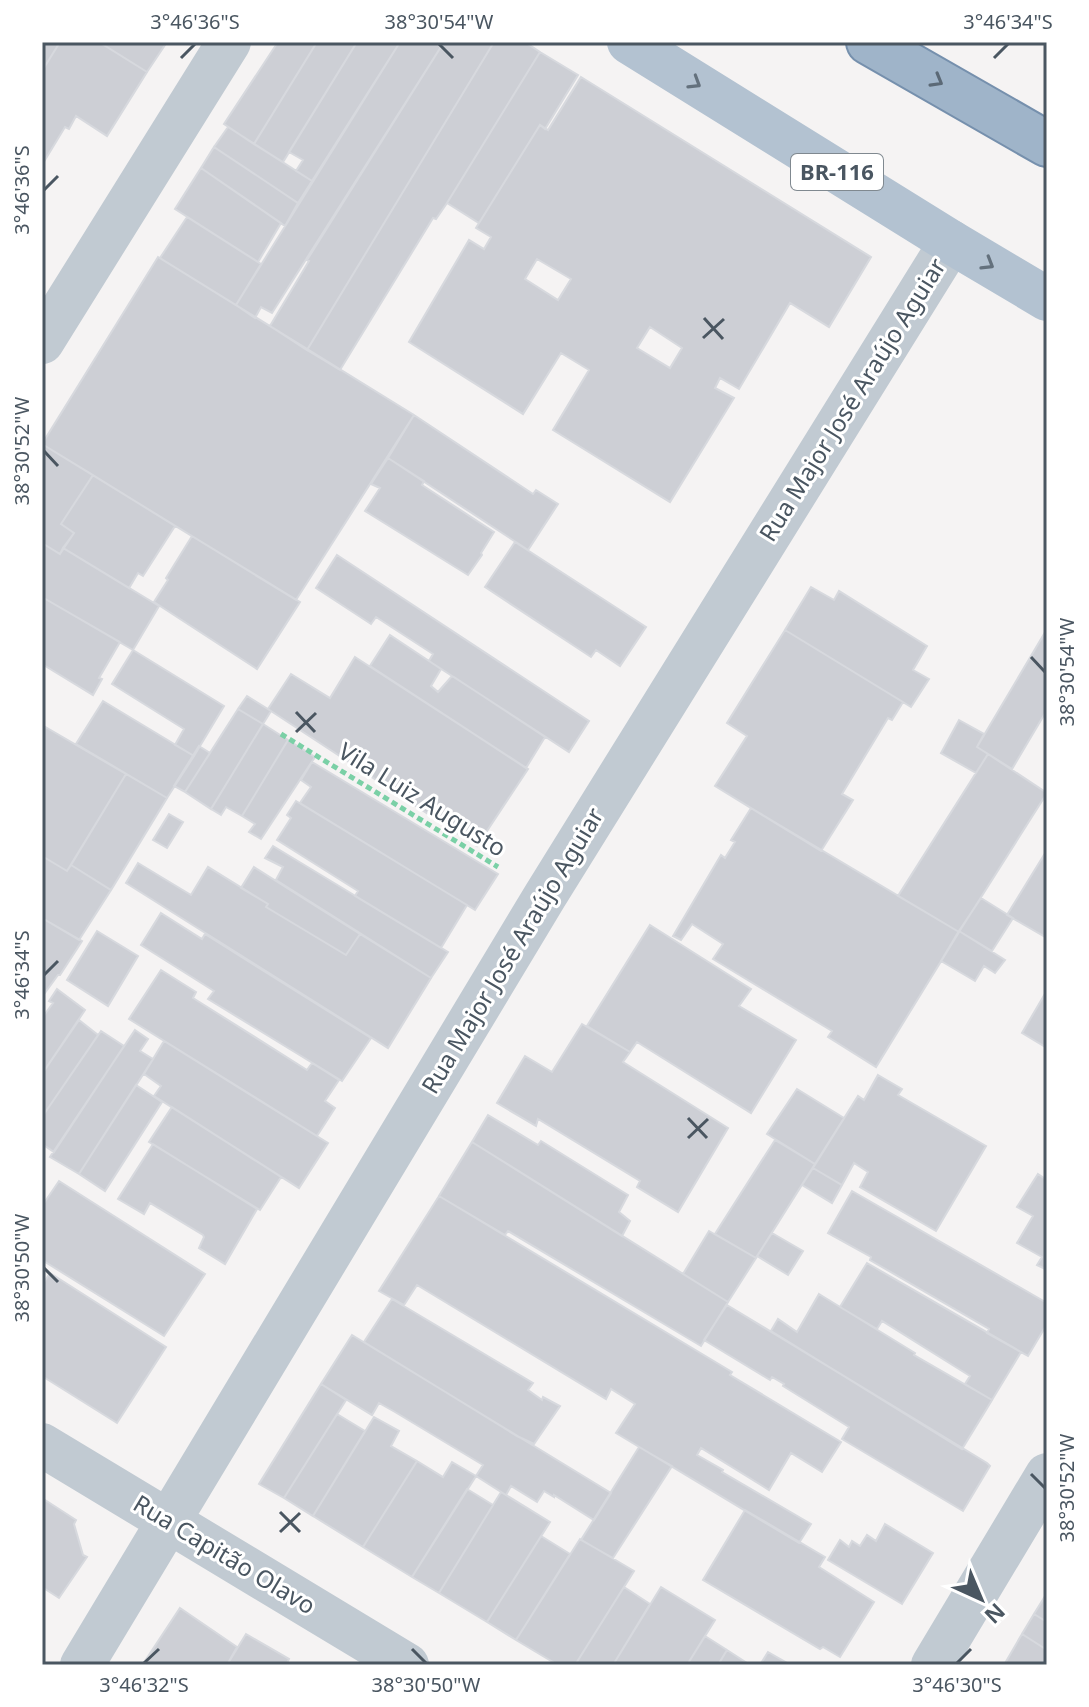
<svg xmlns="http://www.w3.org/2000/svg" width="1089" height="1707" font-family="'Noto Sans',sans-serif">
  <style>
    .building { fill: #cdcfd5; stroke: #d7d9de; stroke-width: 2; fill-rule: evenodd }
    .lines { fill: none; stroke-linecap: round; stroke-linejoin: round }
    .trunk-casing { stroke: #7690ad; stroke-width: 48 }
    .path { stroke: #7ad0a6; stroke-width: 5; stroke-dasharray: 6 4; stroke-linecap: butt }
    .minor { stroke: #c1cad2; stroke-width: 44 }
    .primary { stroke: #b3c2d1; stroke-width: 44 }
    .trunk { stroke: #9fb4c9; stroke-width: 44 }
    .oneway { stroke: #5b6976 }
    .oneway2 { stroke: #64717d }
    .ticks { fill: none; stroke: #4a5661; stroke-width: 3 }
    .labels { text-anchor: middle; stroke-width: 6; stroke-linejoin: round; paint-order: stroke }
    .shield { fill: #fff; stroke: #808990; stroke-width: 2 }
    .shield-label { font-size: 22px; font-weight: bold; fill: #4a5661 }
    .street-label { font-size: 24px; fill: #4a5661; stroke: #fff }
    .neatline { fill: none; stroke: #4a5661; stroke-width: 3 }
    .ticks-label { font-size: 20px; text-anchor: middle; fill: #4a5661 }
  </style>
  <rect width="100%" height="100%" fill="#f5f3f3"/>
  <path class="building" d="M42,42H60L42,71Z
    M60,42H99L147,72L107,136L76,116L69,129L65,127L42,165V71Z
    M99,42H167L147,72Z
    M278,42H317L254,144L224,124Z
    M317,42H357L283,162L254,144Z
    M357,42H400L312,181L296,171L303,160L289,152Z
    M400,42H444L272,313L261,307L255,318L236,305Z
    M444,42H494L307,350L270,326L309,261L307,260Z
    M494,42H525L540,52L447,203L436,219L433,218L340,370L307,350Z
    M540,52L578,75L545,129L540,125L479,223L447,203Z
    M581,77L871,257L829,327L790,303L739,389L720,378L715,388L734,398L670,502L553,430L589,370L561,353L523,414L409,342L469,240L484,249L491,237L476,228L479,223L540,125L548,130ZM537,259L571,279L558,300L525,279ZM650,327L682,348L670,368L637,348Z
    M228,127L312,181L298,203L214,147Z
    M214,147L298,203L285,226L201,168Z
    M201,168L281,223L258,262L175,209Z
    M187,217L261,264L236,305L160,258Z
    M158,257L414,415L296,600L42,444Z
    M414,415L533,494L536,490L558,504L528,550L388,458Z
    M42,444L93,475L61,524L74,533L60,554L42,543Z
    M388,458L424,481L422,485L494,532L481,553L482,555L468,575L365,511L380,488L371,484Z
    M93,475L175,526L143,576L138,573L129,588L63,548L74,533L61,524Z
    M192,536L300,602L257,669L154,602L168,580L166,578Z
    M515,542L646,627L620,666L596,650L591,657L485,587Z
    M42,543L60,554L63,548L159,606L133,650L42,597Z
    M337,555L589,721L569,752L429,661L433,654L376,617L371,624L316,588Z
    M811,587L834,600L839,591L927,646L913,670L929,679L911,707L785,630Z
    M42,597L120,642L99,678L102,679L93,695L42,664Z
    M1047,629V710L1012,769L977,747Z
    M785,630L903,702L892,720L888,718L842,794L853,800L821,851L715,786L747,736L727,723Z
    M390,635L441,669L431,686L438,692L452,676L454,677L545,737L526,768L370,666Z
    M133,650L224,706L194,756L175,745L184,729L112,684Z
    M355,657L528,769L477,846L268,709L291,674L330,698Z
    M247,696L271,711L263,724L238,709Z
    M103,701L194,756L167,798L76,744Z
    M238,709L263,724L211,809L185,792Z
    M959,720L984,734L977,747L988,754L976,773L941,753Z
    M263,724L288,740L242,816L226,807L221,815L211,809Z
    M42,725L126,774L67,871L42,856Z
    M288,740L315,757L261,839L249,832L255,824L242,816Z
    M199,746L210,753L185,792L174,786Z
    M988,754L1047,793L959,932L898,896Z
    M312,762L498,874L475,910L300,803L311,787L301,780Z
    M126,774L167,798L111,890L71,865Z
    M296,801L467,905L441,948L355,896L358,891L277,840L291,818L287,815Z
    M751,808L959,932L876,1067L828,1037L832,1031L713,959L723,944L692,924L681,940L673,936L721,855L725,858L735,842L731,840Z
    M169,814L183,822L167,848L153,840Z
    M273,846L448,952L431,978L276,880L283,867L265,858Z
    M1047,850V938L1007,915Z
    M42,856L67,871L71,865L111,890L79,940L42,918Z
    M138,863L191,895L208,867L268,904L266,907L346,955L360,934L431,978L388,1048L126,883Z
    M254,867L360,934L346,955L266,907L268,904L241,888Z
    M981,898L1013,918L992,951L959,931Z
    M161,913L202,939L205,934L371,1038L342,1081L208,999L214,991L141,945Z
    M42,918L82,941L60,975H58L42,997Z
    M650,925L751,989L739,1006L796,1040L751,1113L637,1042L630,1052L587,1026Z
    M97,931L138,956L108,1006L67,980Z
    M959,931L1005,960L995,973L984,966L975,981L941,961Z
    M161,970L196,992L193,998L307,1070L312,1063L339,1080L325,1101L335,1108L317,1136L129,1019Z
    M57,989L85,1010L42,1074V1018L53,1003L49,1001Z
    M1046,992H1047V1048L1022,1033Z
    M79,1020L98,1035L42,1117V1074Z
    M582,1024L630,1052L623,1062L728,1128L678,1212L637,1187L640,1181L538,1119L536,1126L497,1103L525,1056L552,1072Z
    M135,1030L148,1039L140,1051L153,1059L79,1174L50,1157Z
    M101,1031L124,1046L54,1152L42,1144V1117Z
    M164,1041L328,1143L299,1188L154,1096L161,1086L144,1074Z
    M878,1075L902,1089L898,1095L986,1146L936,1231L860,1187L868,1172L854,1163L842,1185L813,1168L858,1096L864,1100Z
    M136,1085L162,1102L105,1191L79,1174Z
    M797,1089L844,1118L815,1164L767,1134Z
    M172,1107L281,1177L260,1210L149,1142Z
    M488,1115L538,1145L541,1141L628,1195L619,1212L630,1221L622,1236L472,1142Z
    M775,1140L815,1164L756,1258L715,1234Z
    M472,1142L728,1302L701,1346L508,1231L505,1235L439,1196Z
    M153,1144L257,1209L225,1264L199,1248L204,1237L203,1235L150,1203L144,1214L118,1199Z
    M813,1168L842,1185L832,1203L802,1185Z
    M1038,1174L1047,1180V1270L1037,1265L1042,1257L1017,1243L1033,1216L1017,1207Z
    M59,1181L205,1274L164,1336L42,1260V1206Z
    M852,1191L1047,1303V1324L1028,1356L987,1333L989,1329L870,1260L871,1257L828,1233Z
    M439,1196L732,1372L730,1375L841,1442L822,1472L791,1453L769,1490L701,1448L697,1455L723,1470L722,1472L811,1524L799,1543L616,1433L635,1404L611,1389L606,1399L417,1285L404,1305L379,1291Z
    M709,1231L756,1258L728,1302L683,1274Z
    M772,1233L803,1251L788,1275L757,1256Z
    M867,1263L1021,1352L992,1400L965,1384L970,1376L882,1321L877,1329L840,1307Z
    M50,1273L166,1347L117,1423L42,1376V1285Z
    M819,1294L915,1353L914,1355L992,1400L962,1449L771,1331L778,1319L797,1332Z
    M392,1299L533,1383L528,1390L542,1400L543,1397L560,1406L534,1444L517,1436L364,1342Z
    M727,1305L987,1463L990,1466L963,1511L842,1439L849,1427L783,1386L784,1384L772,1377L770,1380L704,1340Z
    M352,1335L611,1493L594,1520L554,1495V1497L544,1491L537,1502L511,1486L506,1495L476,1476L483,1465L395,1412L379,1403L372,1415L321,1384Z
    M321,1384L346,1400L284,1498L259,1484Z
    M337,1414L365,1431L313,1516L284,1498Z
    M374,1417L399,1431L391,1446L417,1461L363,1547L313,1516Z
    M639,1447L672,1466L613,1558L581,1540Z
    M417,1461L443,1477L452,1462L476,1476L412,1577L363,1547Z
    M467,1489L493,1505L439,1593L412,1577Z
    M501,1492L550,1522L487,1622L439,1593Z
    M42,1498L76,1520L74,1524L83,1555L87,1557L59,1598L42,1587Z
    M745,1510L825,1557L819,1567L874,1602L840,1657L823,1647L820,1649L703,1580Z
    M885,1524L933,1553L902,1604L828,1560L840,1540L849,1547L852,1541L860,1546L867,1535L876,1541Z
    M541,1536L570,1554L516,1640L487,1622Z
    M580,1539L634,1571L575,1665H558L516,1640Z
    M624,1587L650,1604L613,1665H575Z
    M661,1587L715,1620L687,1665H613Z
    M1047,1593V1622L1034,1614Z
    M180,1608L237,1647L227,1665L143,1664Z
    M1034,1614L1047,1622V1650L1022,1634Z
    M246,1634L289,1659L286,1665H227Z
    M1022,1634L1047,1650V1665H1004Z
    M705,1636L727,1650L718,1665H687Z
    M727,1650L750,1665H718Z
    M768,1652L787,1663L786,1665H760Z"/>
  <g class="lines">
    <defs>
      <path id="trunk" d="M869,42L1047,144"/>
    </defs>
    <use href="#trunk" class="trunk-casing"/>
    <path class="path" d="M281,734L498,867"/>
    <path class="minor" d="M42,342L229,42
      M42,1445L407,1665
      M82,1665L545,896L951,242
      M933,1665L1047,1475"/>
    <path class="primary" d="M629,42L951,242L1047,299"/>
    <use href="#trunk" class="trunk"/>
  </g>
  <defs><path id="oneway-chevron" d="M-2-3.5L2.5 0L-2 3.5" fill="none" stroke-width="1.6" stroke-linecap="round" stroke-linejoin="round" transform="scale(2)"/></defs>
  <use class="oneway" href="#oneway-chevron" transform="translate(937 81) rotate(30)"/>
  <g class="oneway2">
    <use href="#oneway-chevron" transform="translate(695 83) rotate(32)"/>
    <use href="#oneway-chevron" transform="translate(988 264) rotate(31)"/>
  </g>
  <path class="ticks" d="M439,44L453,58M181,58L195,44M994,58L1008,44M44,190L58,176M704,318L723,339M703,338L724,319M44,451L58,466M1031,657L1045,672M296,712L315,732M296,732L316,713M44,975L58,961M688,1118L707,1138M688,1138L708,1119M44,1268L58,1282M1031,1474L1045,1488M280,1512L300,1532M280,1532L300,1513M412,1649L426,1663M144,1663L159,1649M957,1663L971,1649"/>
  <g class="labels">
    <rect class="shield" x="791" y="154" width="92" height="36" rx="6"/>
    <g class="shield-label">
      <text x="837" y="180">BR-116</text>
    </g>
    <g class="street-label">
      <text transform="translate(853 400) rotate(-58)" y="8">Rua Major José Araújo Aguiar</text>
      <text transform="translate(422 800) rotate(32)" y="8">Vila Luiz Augusto</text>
      <text transform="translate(513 951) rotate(-59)" y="8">Rua Major José Araújo Aguiar</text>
      <text transform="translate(224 1555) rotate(31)" y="8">Rua Capitão Olavo</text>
    </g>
  </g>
  <rect width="1089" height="1707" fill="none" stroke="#ffffff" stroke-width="88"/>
  <g transform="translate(981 1599) rotate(136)" stroke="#ffffff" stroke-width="6" paint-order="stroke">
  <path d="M0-6L14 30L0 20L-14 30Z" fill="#4a5661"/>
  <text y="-12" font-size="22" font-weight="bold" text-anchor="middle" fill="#4a5661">N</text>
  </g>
  <rect x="44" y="44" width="1001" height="1619" class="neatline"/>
  <g class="ticks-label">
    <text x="195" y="29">3°46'36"S</text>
    <text x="439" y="29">38°30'54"W</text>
    <text x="1008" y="29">3°46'34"S</text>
    <text transform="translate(22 190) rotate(-90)" y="7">3°46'36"S</text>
    <text transform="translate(22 451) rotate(-90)" y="7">38°30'52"W</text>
    <text transform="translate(1067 672) rotate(-90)" y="7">38°30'54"W</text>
    <text transform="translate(22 975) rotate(-90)" y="7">3°46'34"S</text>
    <text transform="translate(22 1268) rotate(-90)" y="7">38°30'50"W</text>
    <text transform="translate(1067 1488) rotate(-90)" y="7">38°30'52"W</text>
    <text x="144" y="1692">3°46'32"S</text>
    <text x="426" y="1692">38°30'50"W</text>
    <text x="957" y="1692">3°46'30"S</text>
  </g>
</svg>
